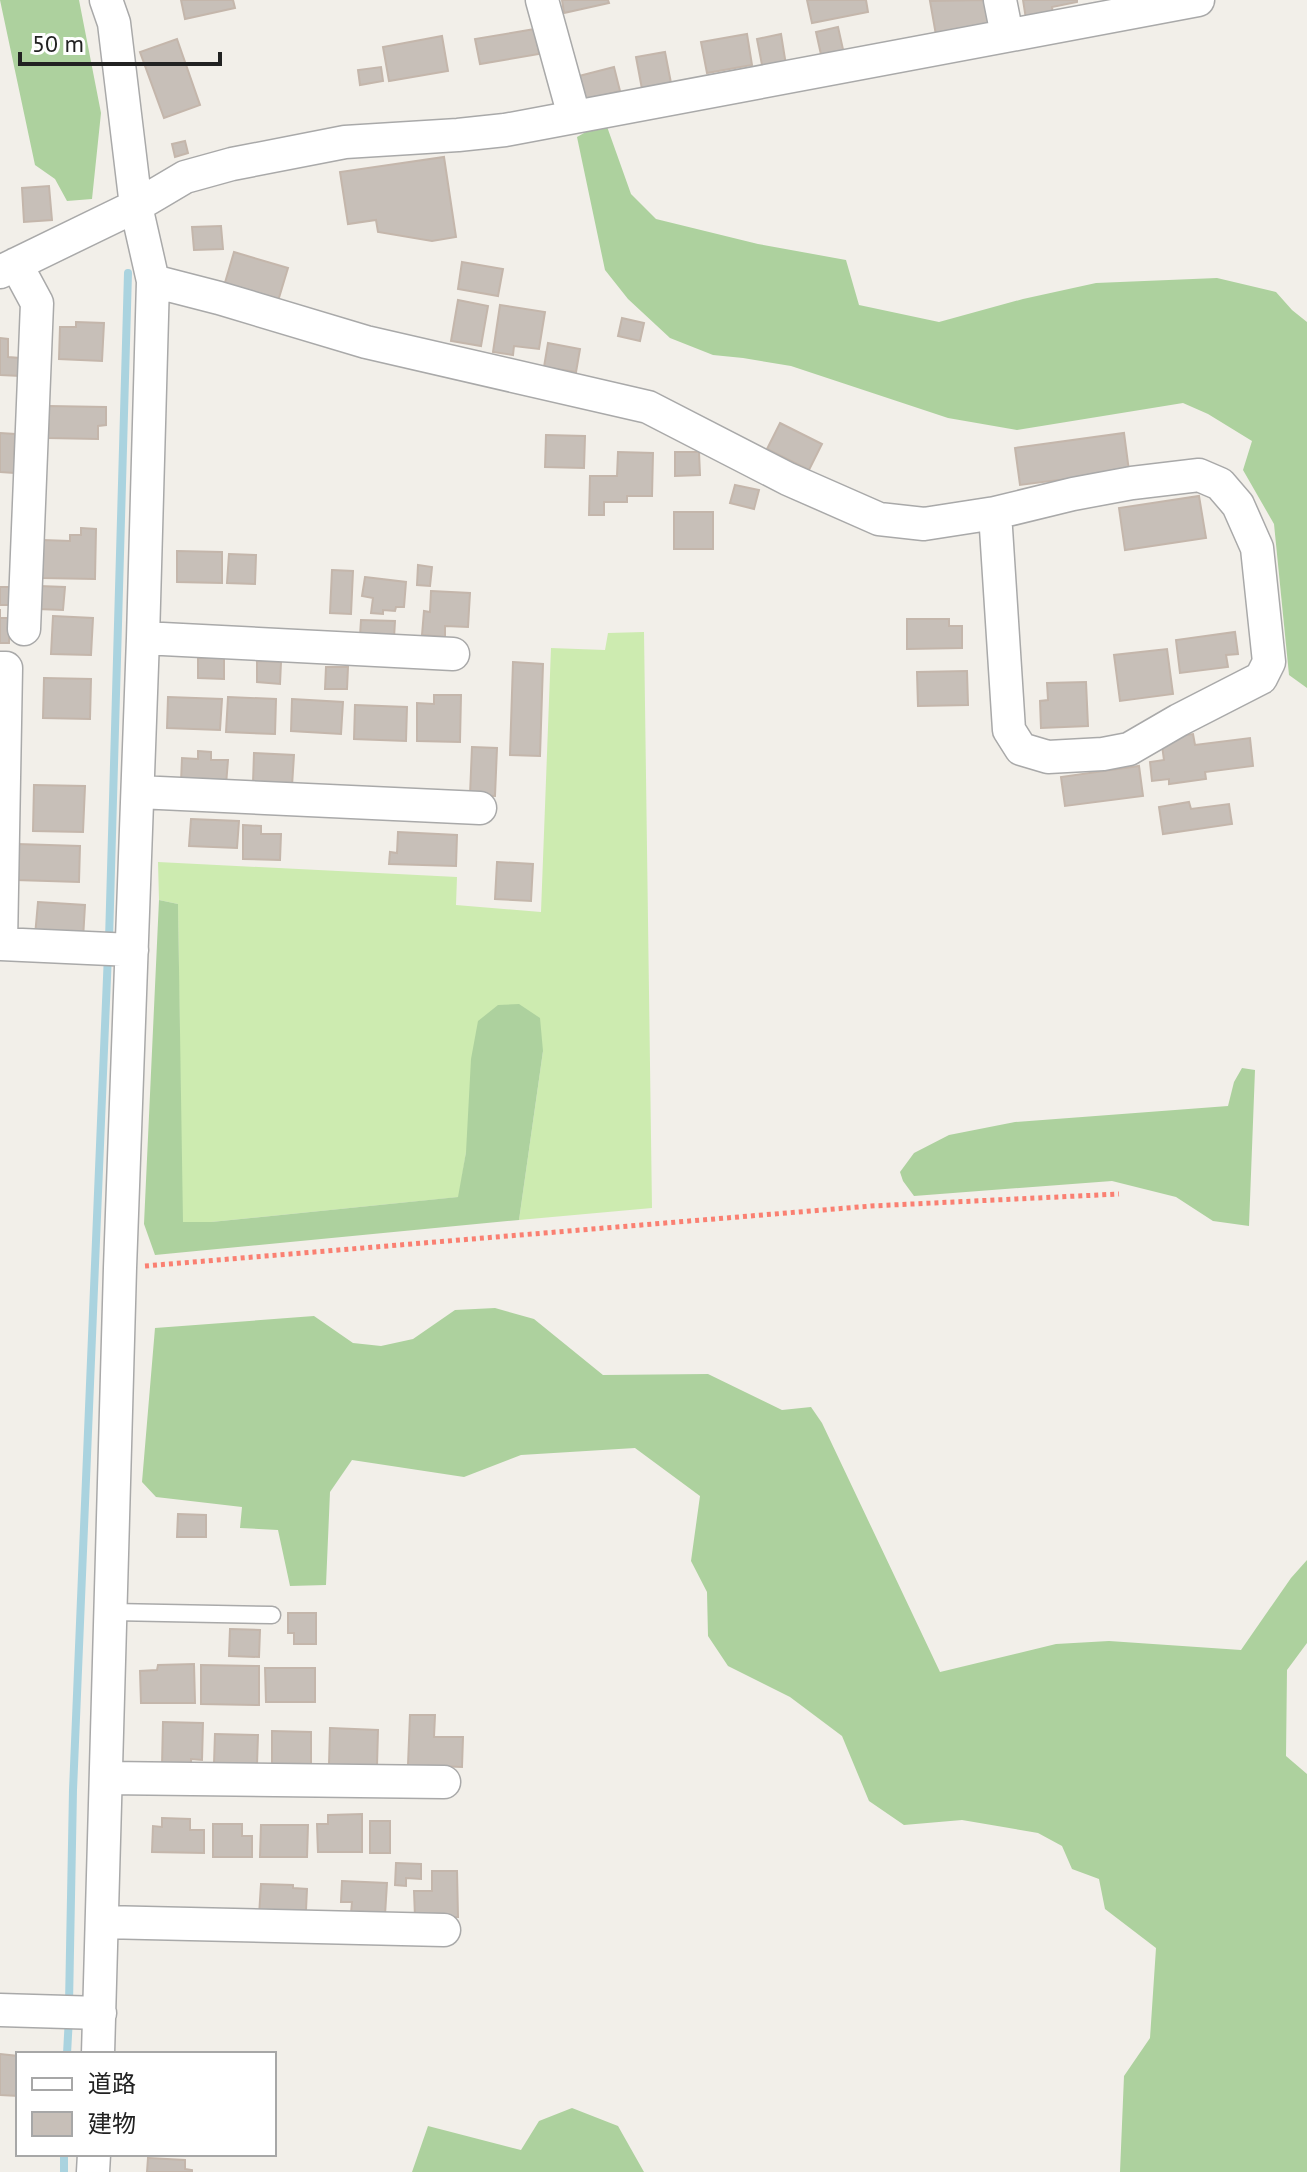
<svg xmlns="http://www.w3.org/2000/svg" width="1307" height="2172" font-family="'PT Sans','Noto Sans JP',sans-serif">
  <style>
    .grass { fill: #cdebb0 }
    .forest { fill: #add19e }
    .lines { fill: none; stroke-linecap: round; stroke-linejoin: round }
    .stream { stroke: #aad3df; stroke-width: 8 }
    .building { fill: #c7bfb8; stroke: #c4b6ab; stroke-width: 2 }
    .lane-casing { stroke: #a9a9a9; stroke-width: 19 }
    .street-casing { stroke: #a9a9a9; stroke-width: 35 }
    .path { stroke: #fa8072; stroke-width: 5; stroke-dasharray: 4 4; stroke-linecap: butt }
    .lane { stroke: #fff; stroke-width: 16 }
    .street { stroke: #fff; stroke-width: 32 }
  </style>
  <rect width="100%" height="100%" fill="#f2efe9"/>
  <path class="grass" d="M644,632L652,1208L519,1220L543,1051L466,1152L459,1197L211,1222H182L178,904L159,900L158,862L457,877L456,905L541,912L551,648L605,650L608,633Z"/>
  <path class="forest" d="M0,0H79L101,113L92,199L67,201L55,179L35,165Z
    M605,121L631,194L656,219L758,244L846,260L859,305L939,322L1023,299L1096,283L1217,278L1276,292L1292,310L1307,322V688L1289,675L1274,524L1243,470L1252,441L1208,414L1183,403L1017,430L948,418L791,366L743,358L713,355L670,338L628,299L605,270L577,137Z
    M159,900L178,904L183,1222H211L458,1197L466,1152L471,1059L478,1021L498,1005L519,1004L540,1018L543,1051L519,1220L155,1255L144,1224Z
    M1242,1068L1255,1070L1249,1226L1213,1221L1176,1197L1112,1181L914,1196L903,1181L900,1172L914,1153L949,1135L1015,1122L1228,1106L1234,1082Z
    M495,1308L534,1319L603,1375L708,1374L782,1410L811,1407L822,1423L940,1672L1056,1644L1109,1641L1241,1650L1291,1578L1307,1560V1643L1287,1670L1286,1756L1307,1774V2172H1120L1124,2076L1150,2038L1156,1948L1105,1909L1099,1879L1072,1869L1062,1846L1038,1833L962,1820L904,1825L869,1801L842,1736L790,1697L728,1666L708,1636L707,1592L691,1561L700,1496L635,1448L521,1455L464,1477L352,1460L330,1492L326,1585L290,1586L278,1530L240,1528L242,1507L156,1497L142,1482L155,1328L314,1316L353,1343L381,1346L413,1339L455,1310Z
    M572,2108L618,2126L644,2172H412L428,2126L521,2150L539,2121Z"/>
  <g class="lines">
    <path class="stream" d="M109,940L128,273
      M69,2004L73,1790L108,954
      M67,2054L69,2017
      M64,2172V2154"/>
  </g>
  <path class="building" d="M181,0H233L235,8L185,19Z
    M562,0H608L609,3L564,13Z
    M807,0H866L868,12L812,23Z
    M984,0L989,26L936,35L930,1Z
    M1023,0H1077V2L1052,7L1053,14L1026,19Z
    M838,27L844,54L822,59L816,32Z
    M535,29L539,54L480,64L475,39Z
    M747,34L752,65L707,73L701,42Z
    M781,34L786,65L763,70L757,39Z
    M442,36L448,71L389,81L383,47Z
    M177,39L200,105L164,118L140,52Z
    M665,52L671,83L642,89L636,57Z
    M381,67L383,81L360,85L358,70Z
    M614,67L620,91L585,100L579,76Z
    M185,141L188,153L175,157L172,144Z
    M444,157L456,237L432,241L378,232L376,220L348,224L340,172Z
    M49,186L52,220L24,222L22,188Z
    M221,226L223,249L194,250L192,227Z
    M234,252L288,268L278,301L224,286Z
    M462,262L503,269L498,296L458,289Z
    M458,300L488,306L481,346L451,341Z
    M500,305L545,312L539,349L514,346L513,355L493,352Z
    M622,318L644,323L640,341L618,336Z
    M76,322L104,323L102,361L59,359L60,327H76Z
    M0,338L8,339V357L20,358V376L0,375Z
    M548,343L580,349L576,372L544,367Z
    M49,406L106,407V425L98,426V439L48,438Z
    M780,423L822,444L809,470L767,449Z
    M0,433L15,434L14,473L0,472Z
    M1124,433L1129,471L1020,485L1015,448Z
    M546,435L585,436L584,468L545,467Z
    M618,452L653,453L652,496H627V502H604V515H589L590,476H617Z
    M675,452H699L700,475L675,476Z
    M735,485L759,490L754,509L730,503Z
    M1199,496L1206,538L1125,550L1119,508Z
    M674,512H713V549H674Z
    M81,528L96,529L95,579L42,578L43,540L70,541V535H81Z
    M177,551L222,552V583L177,582Z
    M229,554L256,555L255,584L227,583Z
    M418,565L432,567L430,586L417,585Z
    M332,570L353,571L351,614L330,613Z
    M365,577L406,582L404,607H396L395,611L383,610V614L371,613L373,598L362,596Z
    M39,586L65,587L63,610L38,609Z
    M0,587H12L11,605H0Z
    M431,591L470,593L468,627L445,626V637L422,635L424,611L430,612Z
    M0,609V618H10L9,643H0Z
    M53,616L93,618L91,655L51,654Z
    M907,619H949V626H962V648L907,649Z
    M361,620L395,621L394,638L360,636Z
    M1235,632L1238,654L1226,655L1228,667L1180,673L1176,640Z
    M1167,649L1173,694L1120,701L1114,655Z
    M198,658H224V679L198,678Z
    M257,661L281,662L280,684L257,682Z
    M513,662L543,664L540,756L510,755Z
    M326,667H348L347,689H325Z
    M967,671L968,705L918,706L917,672Z
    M44,678L91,679L90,719L43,718Z
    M1086,682L1088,726L1041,728L1040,701L1048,700L1047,683Z
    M434,695H461L460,742L417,741V703L434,704Z
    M168,697L222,699L220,730L167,728Z
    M228,697L276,699L275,734L226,732Z
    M292,699L343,702L341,734L291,731Z
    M355,705L407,707L406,741L354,739Z
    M1193,734L1195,745L1250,738L1253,766L1205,772L1206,779L1169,784V779L1152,781L1150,762L1164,760L1161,738Z
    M472,747L497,748L495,796L470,795Z
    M198,751L211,752V760H228L226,785L181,782L182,758L198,759Z
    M254,753L294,755L292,786L253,783Z
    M1139,766L1143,796L1065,806L1061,777Z
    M34,785L85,786L83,832L33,831Z
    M1189,802L1191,809L1229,804L1232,824L1163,834L1159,807Z
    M191,819L239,821L237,848L189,846Z
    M243,825L261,826V834H281L280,860L243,859Z
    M398,832L457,835L456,866L389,864L390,852L397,853Z
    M17,844L80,846L79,882L16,880Z
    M497,862L533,864L531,901L495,899Z
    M38,902L85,905L83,939L35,936Z
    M178,1514L206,1515V1537H177Z
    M288,1613H316V1644H294V1633H288Z
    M230,1629L260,1630L259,1657L229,1656Z
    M194,1664L195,1703H141L140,1671L157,1670L158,1665Z
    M201,1665L259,1666V1705L201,1704Z
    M265,1668H315V1702H266Z
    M410,1715H435L434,1737H463L462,1767L408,1765Z
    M163,1722L203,1723L202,1760L191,1759V1767L162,1766Z
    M330,1728L378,1730L377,1766L329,1765Z
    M272,1731L311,1732V1765H272Z
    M215,1734L258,1735L257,1765L214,1764Z
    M362,1814V1852H318L317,1824H328V1815Z
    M162,1818L190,1819V1830H204V1853L152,1852L153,1826L162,1827Z
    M370,1821H390V1853H370Z
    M213,1824H242V1836H252V1857H213Z
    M261,1825H308L307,1857H260Z
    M396,1863L421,1864V1879L406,1878V1886L395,1885Z
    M432,1871H457L458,1917H415L414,1891H432Z
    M342,1881L387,1883L385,1915L351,1913L352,1902H341Z
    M261,1884L293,1885V1888L307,1889L306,1910H298V1913L259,1916Z
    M0,2054L18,2056V2096L0,2095Z
    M148,2158L185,2160V2169L192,2170V2172H147Z"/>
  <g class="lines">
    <defs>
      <path id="lane" d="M112,1612L272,1615"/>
      <path id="street" d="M542,0L574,116
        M1000,0L1007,35
        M16,264L37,303L24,629
        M0,272L136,206L185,177L232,164L345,142L458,135L505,130L1198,0
        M153,281L219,298L366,342L648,407L788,479L879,519L924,524L995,513L1073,494L1132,483L1199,475L1220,484L1238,505L1257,548L1269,662L1261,678L1179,720L1129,749L1103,754L1048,757L1021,749L1009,730L995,513
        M143,638L453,654
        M0,668H6L1,944
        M138,792L480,808
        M0,944L132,950
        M107,1778L444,1782
        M102,1922L444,1930
        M0,2010L100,2013
        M98,2054L120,1268L143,638L153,281L136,206L114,23L106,0
        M93,2172L94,2154"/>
    </defs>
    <use href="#lane" class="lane-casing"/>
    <use href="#street" class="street-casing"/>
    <path class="path" d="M145,1266L871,1206L1119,1194"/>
    <use href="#lane" class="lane"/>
    <use href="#street" class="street"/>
  </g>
  <rect x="16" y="2052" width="260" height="104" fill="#ffffff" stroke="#a7a7a7" stroke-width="2"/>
  <rect x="32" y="2078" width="40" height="12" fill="#ffffff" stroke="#a7a7a7" stroke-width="2"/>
  <text x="88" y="2092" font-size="24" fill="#222222">道路</text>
  <rect x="32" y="2112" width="40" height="24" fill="#c7bfb8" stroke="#a7a7a7" stroke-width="2"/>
  <text x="88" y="2132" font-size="24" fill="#222222">建物</text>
  <path d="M20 52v12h200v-12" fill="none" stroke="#222222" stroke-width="4"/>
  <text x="32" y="52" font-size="24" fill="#222222" stroke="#ffffff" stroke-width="6" paint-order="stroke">50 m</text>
</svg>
